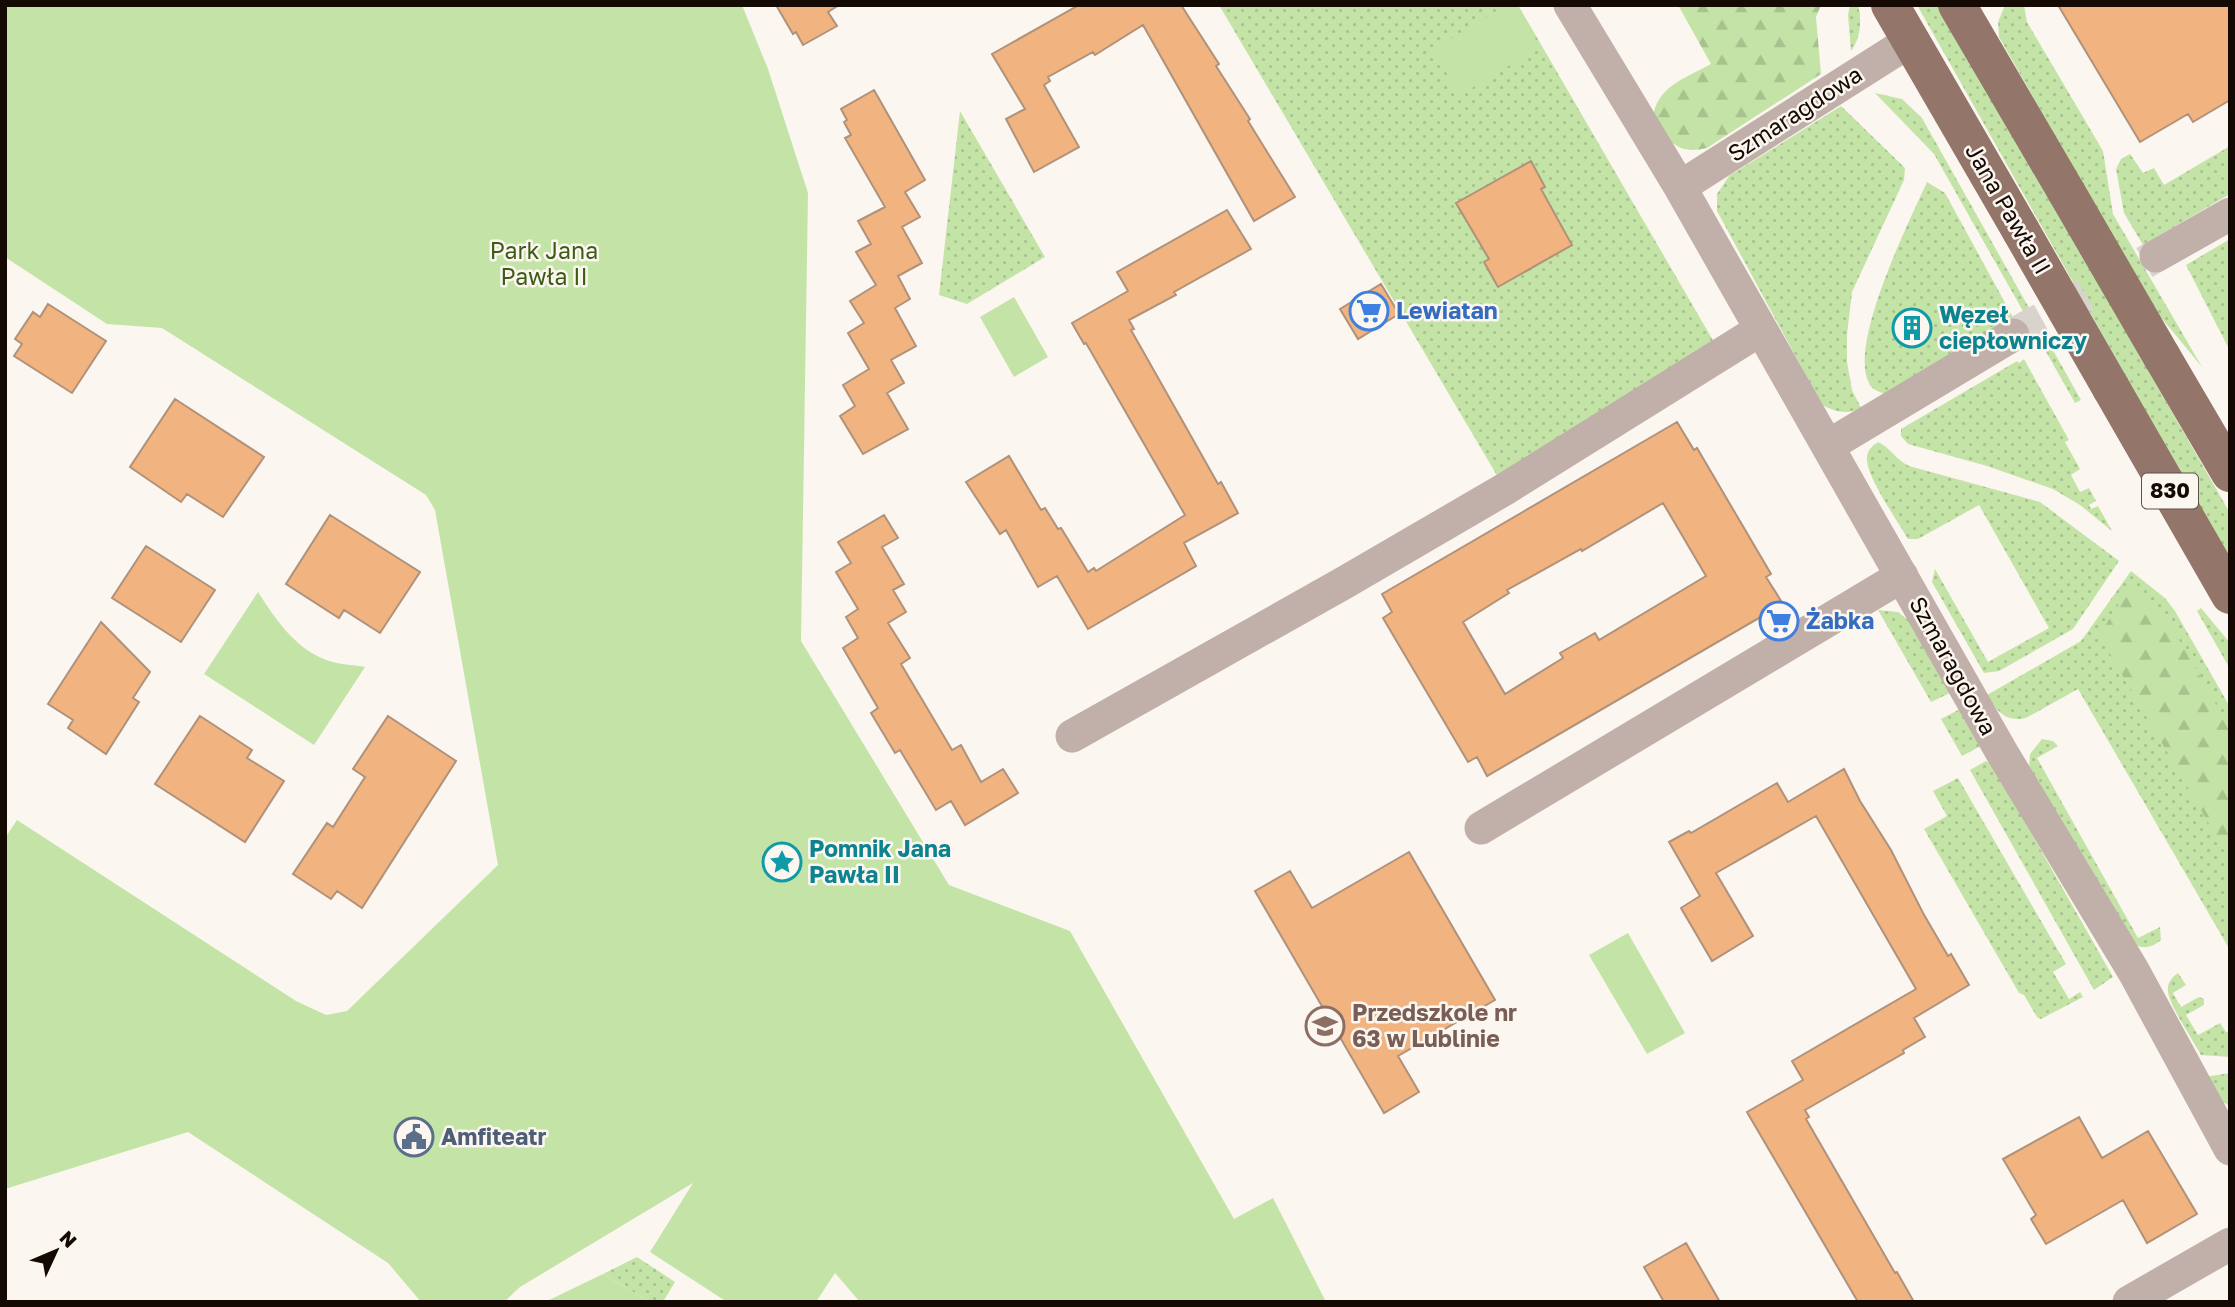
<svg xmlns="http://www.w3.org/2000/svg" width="2235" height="1307" font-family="'Golos Text',sans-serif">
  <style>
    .grass { fill: url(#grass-dots) }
    .forest { fill: url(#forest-firs) }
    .green { fill: #c4e4a7 }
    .building { fill: #f1b37f; stroke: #b0927b; stroke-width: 2; fill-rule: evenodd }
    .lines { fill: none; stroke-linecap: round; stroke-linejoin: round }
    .minor-tunnel { stroke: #d9d3cd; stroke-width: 33; stroke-dasharray: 33 17; stroke-linecap: butt }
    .minor { stroke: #c1b0aa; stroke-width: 33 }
    .primary { stroke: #937569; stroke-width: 38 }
    .primary-bridge { stroke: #937569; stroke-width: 38 }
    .labels { text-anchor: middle; stroke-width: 5; stroke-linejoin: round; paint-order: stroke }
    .shield { fill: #fcf6f1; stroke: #5a514a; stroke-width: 2 }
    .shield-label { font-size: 21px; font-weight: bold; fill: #140a03 }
    .street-label { font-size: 23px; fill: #140a03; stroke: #fcf6f1 }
    .park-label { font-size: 23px; fill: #3c5b15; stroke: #fcf6f1 }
    .shop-label { font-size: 23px; font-weight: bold; fill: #366cbe; stroke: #fcf6f1; text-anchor: start }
    .culture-label { font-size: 23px; font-weight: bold; fill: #0d838f; stroke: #fcf6f1; text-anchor: start }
    .education-label { font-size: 23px; font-weight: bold; fill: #785e54; stroke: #fcf6f1; text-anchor: start }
    .service-label { font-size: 23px; font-weight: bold; fill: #4e5e75; stroke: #fcf6f1; text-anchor: start }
  </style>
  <defs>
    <pattern id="grass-dots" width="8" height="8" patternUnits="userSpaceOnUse" patternTransform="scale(1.75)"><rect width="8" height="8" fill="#c4e4a7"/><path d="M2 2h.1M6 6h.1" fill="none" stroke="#a8c28e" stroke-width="1.8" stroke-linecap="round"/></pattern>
    <pattern id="forest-firs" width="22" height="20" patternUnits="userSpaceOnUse" patternTransform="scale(1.75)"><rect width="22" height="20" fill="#c4e4a7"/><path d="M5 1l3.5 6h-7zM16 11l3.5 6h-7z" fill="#a8c28e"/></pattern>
  </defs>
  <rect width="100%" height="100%" fill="#fcf6f1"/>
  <path class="grass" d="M1219,5H1518L1721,354L1505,489Z
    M1850,5H1858C1862,20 1861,38 1851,51L1848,15Z
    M1917,5H1938L2230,513V561Z
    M2005,5H2024L2027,22L2103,151L2113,214L2202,367L2154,309L1999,37L1998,22Z
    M1875,93L1902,99L1922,118L2081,400L2075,403L1934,154Z
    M1841,106L1905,168L1904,180L1852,292L1847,335V362L1852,390L1861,408C1847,415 1836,412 1822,405L1717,211V194L1729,176Z
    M960,111L1045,257L967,304L939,295Z
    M2230,146V194L2143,245L2124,213L2116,169L2121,159L2130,154L2143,173L2154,168L2164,185Z
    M1927,182L1945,193L2014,319L1887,395C1880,392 1872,390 1869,383C1848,344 1909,222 1927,182Z
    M2230,239V351L2186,265Z
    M2024,359L2069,440L2065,442L2080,469L2071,475L2080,492L2089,488L2096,501L2089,505L2091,509L2098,506L2112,531L2080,505L2053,489L1987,466L1908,444L1901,436V429L2017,361L2019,363Z
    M1878,442C1891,448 1895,459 1909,466L2040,502L2119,561L2073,629L1999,671L1984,673L1932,582L1935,569L1988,662L2049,628L1979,505L1918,539H1908C1898,522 1867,477 1867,460C1866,451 1872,446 1878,442Z
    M2131,571L2165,598L2175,611L2230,707V950L2078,689L2026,718C2006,722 1997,712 1987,695L2081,641Z
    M2201,608L2230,643V669L2197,611Z
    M1878,610L1898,612L1912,623L1952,692L1931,702Z
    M1960,709L1980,742L1979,747L1962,756L1941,719Z
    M2042,739L2053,741L2058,746L2037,758L2138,938L2160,927L2161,940C2150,949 2143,949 2130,943L2029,768L2030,754Z
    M1986,761L1992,764L2113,977L2094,990L1970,770Z
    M1958,778L2066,964L2053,972L2069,999L2080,992L2083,997L2041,1019L2037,1017L2024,995L2019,993L1924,829L1947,816L1933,791Z
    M2178,973L2186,985L2173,993L2181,1007L2199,997L2204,999V1005L2186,1015L2198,1035L2220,1023L2226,1032L2230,1031V1057L2201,1055C2194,1042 2168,1003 2168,991C2167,983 2172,977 2178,973Z
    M2230,1073V1106L2221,1101L2204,1077Z
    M637,1257L675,1282L663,1302H650L603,1274Z"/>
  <path class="forest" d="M1678,5H1821L1816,17L1821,74L1707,148C1677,155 1670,142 1653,119C1655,87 1686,78 1711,64Z
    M2132,584L2162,610L2230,729V860L2099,635Z"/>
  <path class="green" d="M5,5H742L768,69L808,193L801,641L949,885L1070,931L1234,1219L1273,1198L1326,1302H860L835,1273L816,1302H727L650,1252L693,1183L520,1287L504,1302H421L388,1263L188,1132L5,1189V838L17,820L296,1001L326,1015L347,1011L498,865L435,510L426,495L162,328L107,324L5,257Z
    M1506,5H1515L1540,47L1460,95L1432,50Z
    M1014,297L1048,357L1014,377L980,317Z
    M258,592C276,620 298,653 333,662C343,665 355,665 365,667L314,745L204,674Z
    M1628,933L1685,1033L1647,1054L1589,955Z
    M603,1274L650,1302H545Z"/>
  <path class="building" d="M776,5H839L828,12L837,26L803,45L796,32L793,34Z
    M1079,5H1181L1219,64L1216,66L1250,119L1248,121L1295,197L1254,221L1143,25L1095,55L1093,52L1048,77L1050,81L1044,85L1079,147L1034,172L1006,119L1025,109L992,54Z
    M2058,5H2230V100L2193,122L2188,114L2140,142Z
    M874,90L925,180L905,192L920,217L902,227L922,263L898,276L910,299L895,308L916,346L891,360L904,383L887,393L908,429L863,454L840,416L855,406L843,385L869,369L848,333L864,323L850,301L876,285L856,252L871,244L858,221L885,207L845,138L851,135L844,122L847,120L841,109Z
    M1531,161L1545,187L1541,189L1572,245L1498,287L1484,262L1489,259L1456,203Z
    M1227,210L1251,249L1174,292L1176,295L1129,320L1134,329L1131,330L1187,429L1218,484L1221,482L1238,513L1184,543L1196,566L1088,629L1057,576L1038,587L1006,530L1000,534L966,482L1009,456L1041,510L1045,508L1058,529L1061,528L1088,572L1094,568L1096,571L1185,515L1086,343L1084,344L1072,323L1128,291L1117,272Z
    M1381,284L1399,314L1358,339L1340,309Z
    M48,304L106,341L72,393L14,356L22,344L15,339L33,312L40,317Z
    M175,399L264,457L223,517L187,494L181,502L130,467Z
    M1677,422L1694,450L1697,448L1771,574L1766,577L1783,604L1487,776L1477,757L1468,762L1383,618L1392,612L1382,594ZM1663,503L1706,576L1599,640L1595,633L1560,653L1563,658L1505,694L1463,622L1509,593L1507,590L1581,549L1582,551Z
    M330,515L420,572L380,633L344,610L339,618L286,584Z
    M884,515L898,538L882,547L904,584L893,590L906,612L888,623L910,658L901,664L952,750L961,745L981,782L1003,769L1018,793L965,825L951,801L936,810L900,750L895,753L871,713L878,708L843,648L858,638L846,617L858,609L836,572L851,563L838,542Z
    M146,546L215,590L181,642L112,598Z
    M101,622L150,672L133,698L139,702L106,754L68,728L73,720L48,704Z
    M200,716L252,750L247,758L284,781L245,842L155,784Z
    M388,716L456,761L362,908L337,891L331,899L293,874L327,823L333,827L365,777L353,769Z
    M1844,769L1860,801L1891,850L1923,913L1948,956L1951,954L1969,985L1914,1018L1925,1037L1903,1050L1904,1053L1805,1110L1809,1117L1806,1119L1895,1273L1897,1272L1914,1302H1858L1747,1112L1803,1080L1792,1061L1916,989L1816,816L1716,873L1753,936L1712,961L1681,908L1700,896L1669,842L1689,831L1691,833L1777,783L1788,802Z
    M1409,852L1495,1000L1398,1056L1419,1092L1384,1113L1255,891L1290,871L1312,908Z
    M2079,1117L2102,1158L2148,1131L2197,1214L2147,1243L2123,1200L2046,1244L2031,1219L2036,1215L2003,1159Z
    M1686,1243L1720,1302H1664L1644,1267Z"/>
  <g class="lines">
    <path class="minor-tunnel" d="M2013,335L2156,256"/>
    <path class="minor" d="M1570,5L1680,187L2001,751L2134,972L2230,1149
      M1680,187L1910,41
      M2156,256L2230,214
      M1828,446L2013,335
      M1072,736L1342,584L1505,489L1760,330
      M1481,828L1902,576
      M2129,1302L2230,1244"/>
    <path class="primary" d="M1890,5L2021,231
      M1957,5L2067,193
      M2162,357L2230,473
      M2111,388L2230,595"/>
    <path class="primary-bridge" d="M2067,193L2162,357
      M2021,231L2111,388"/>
  </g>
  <defs>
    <symbol id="supermarket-ring" viewBox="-11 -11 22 22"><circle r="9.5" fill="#fcf6f1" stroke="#3f7fe0" stroke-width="1.5"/><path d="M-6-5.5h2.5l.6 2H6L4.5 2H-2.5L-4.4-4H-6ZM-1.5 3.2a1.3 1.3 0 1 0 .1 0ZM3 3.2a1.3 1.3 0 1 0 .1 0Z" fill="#3f7fe0"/></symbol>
    <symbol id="building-ring" viewBox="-11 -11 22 22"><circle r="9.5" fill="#fcf6f1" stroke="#0f9aa8" stroke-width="1.5"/><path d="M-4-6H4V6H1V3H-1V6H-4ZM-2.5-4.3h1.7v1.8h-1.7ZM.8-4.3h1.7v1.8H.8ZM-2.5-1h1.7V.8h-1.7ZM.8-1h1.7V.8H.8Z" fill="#0f9aa8"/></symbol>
    <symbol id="sight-ring" viewBox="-11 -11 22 22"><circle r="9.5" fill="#fcf6f1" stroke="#0f9aa8" stroke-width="1.5"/><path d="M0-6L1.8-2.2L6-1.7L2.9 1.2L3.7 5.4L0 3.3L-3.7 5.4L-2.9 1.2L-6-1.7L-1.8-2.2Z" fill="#0f9aa8"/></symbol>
    <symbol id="school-ring" viewBox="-11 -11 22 22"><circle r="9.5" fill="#fcf6f1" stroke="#8d6e63" stroke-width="1.5"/><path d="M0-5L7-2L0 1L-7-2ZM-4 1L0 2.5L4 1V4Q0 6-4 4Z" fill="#8d6e63"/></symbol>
    <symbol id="civic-ring" viewBox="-11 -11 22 22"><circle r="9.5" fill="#fcf6f1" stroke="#5c6f8a" stroke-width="1.5"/><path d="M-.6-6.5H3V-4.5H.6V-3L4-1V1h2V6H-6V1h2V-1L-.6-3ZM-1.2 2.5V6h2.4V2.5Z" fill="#5c6f8a"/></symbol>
  </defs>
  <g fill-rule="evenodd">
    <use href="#supermarket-ring" x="1347" y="289" width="44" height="44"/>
    <use href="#building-ring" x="1890" y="306" width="44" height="44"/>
    <use href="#supermarket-ring" x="1757" y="599" width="44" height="44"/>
    <use href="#sight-ring" x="760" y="840" width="44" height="44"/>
    <use href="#school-ring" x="1303" y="1004" width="44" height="44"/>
    <use href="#civic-ring" x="392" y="1115" width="44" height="44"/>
  </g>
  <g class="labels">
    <rect class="shield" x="2142" y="473.5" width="56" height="35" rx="5"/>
    <g class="shield-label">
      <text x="2170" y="498">830</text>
    </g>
    <g class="street-label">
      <text transform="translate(1795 114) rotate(-33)" y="8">Szmaragdowa</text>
      <text transform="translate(2008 209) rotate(60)" y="8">Jana Pawła II</text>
      <text transform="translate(1953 666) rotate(61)" y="8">Szmaragdowa</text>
    </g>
    <g class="park-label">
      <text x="544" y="259">Park Jana<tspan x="544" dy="26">Pawła II</tspan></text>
    </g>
    <g class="shop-label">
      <text x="1396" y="319">Lewiatan</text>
      <text x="1806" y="629">Żabka</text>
    </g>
    <g class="culture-label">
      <text x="1939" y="323">Węzeł<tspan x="1939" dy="26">ciepłowniczy</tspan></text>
      <text x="809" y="857">Pomnik Jana<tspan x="809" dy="26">Pawła II</tspan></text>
    </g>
    <g class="education-label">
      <text x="1352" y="1021">Przedszkole nr<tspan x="1352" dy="26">63 w Lublinie</tspan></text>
    </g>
    <g class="service-label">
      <text x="441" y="1145">Amfiteatr</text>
    </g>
  </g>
  <rect width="2235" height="1307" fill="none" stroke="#140a03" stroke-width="14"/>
  <g transform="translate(56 1251) rotate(46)" stroke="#fcf6f1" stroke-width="5" paint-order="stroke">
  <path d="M0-5L12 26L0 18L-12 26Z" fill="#140a03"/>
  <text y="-10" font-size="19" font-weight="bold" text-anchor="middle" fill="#140a03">N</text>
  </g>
</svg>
